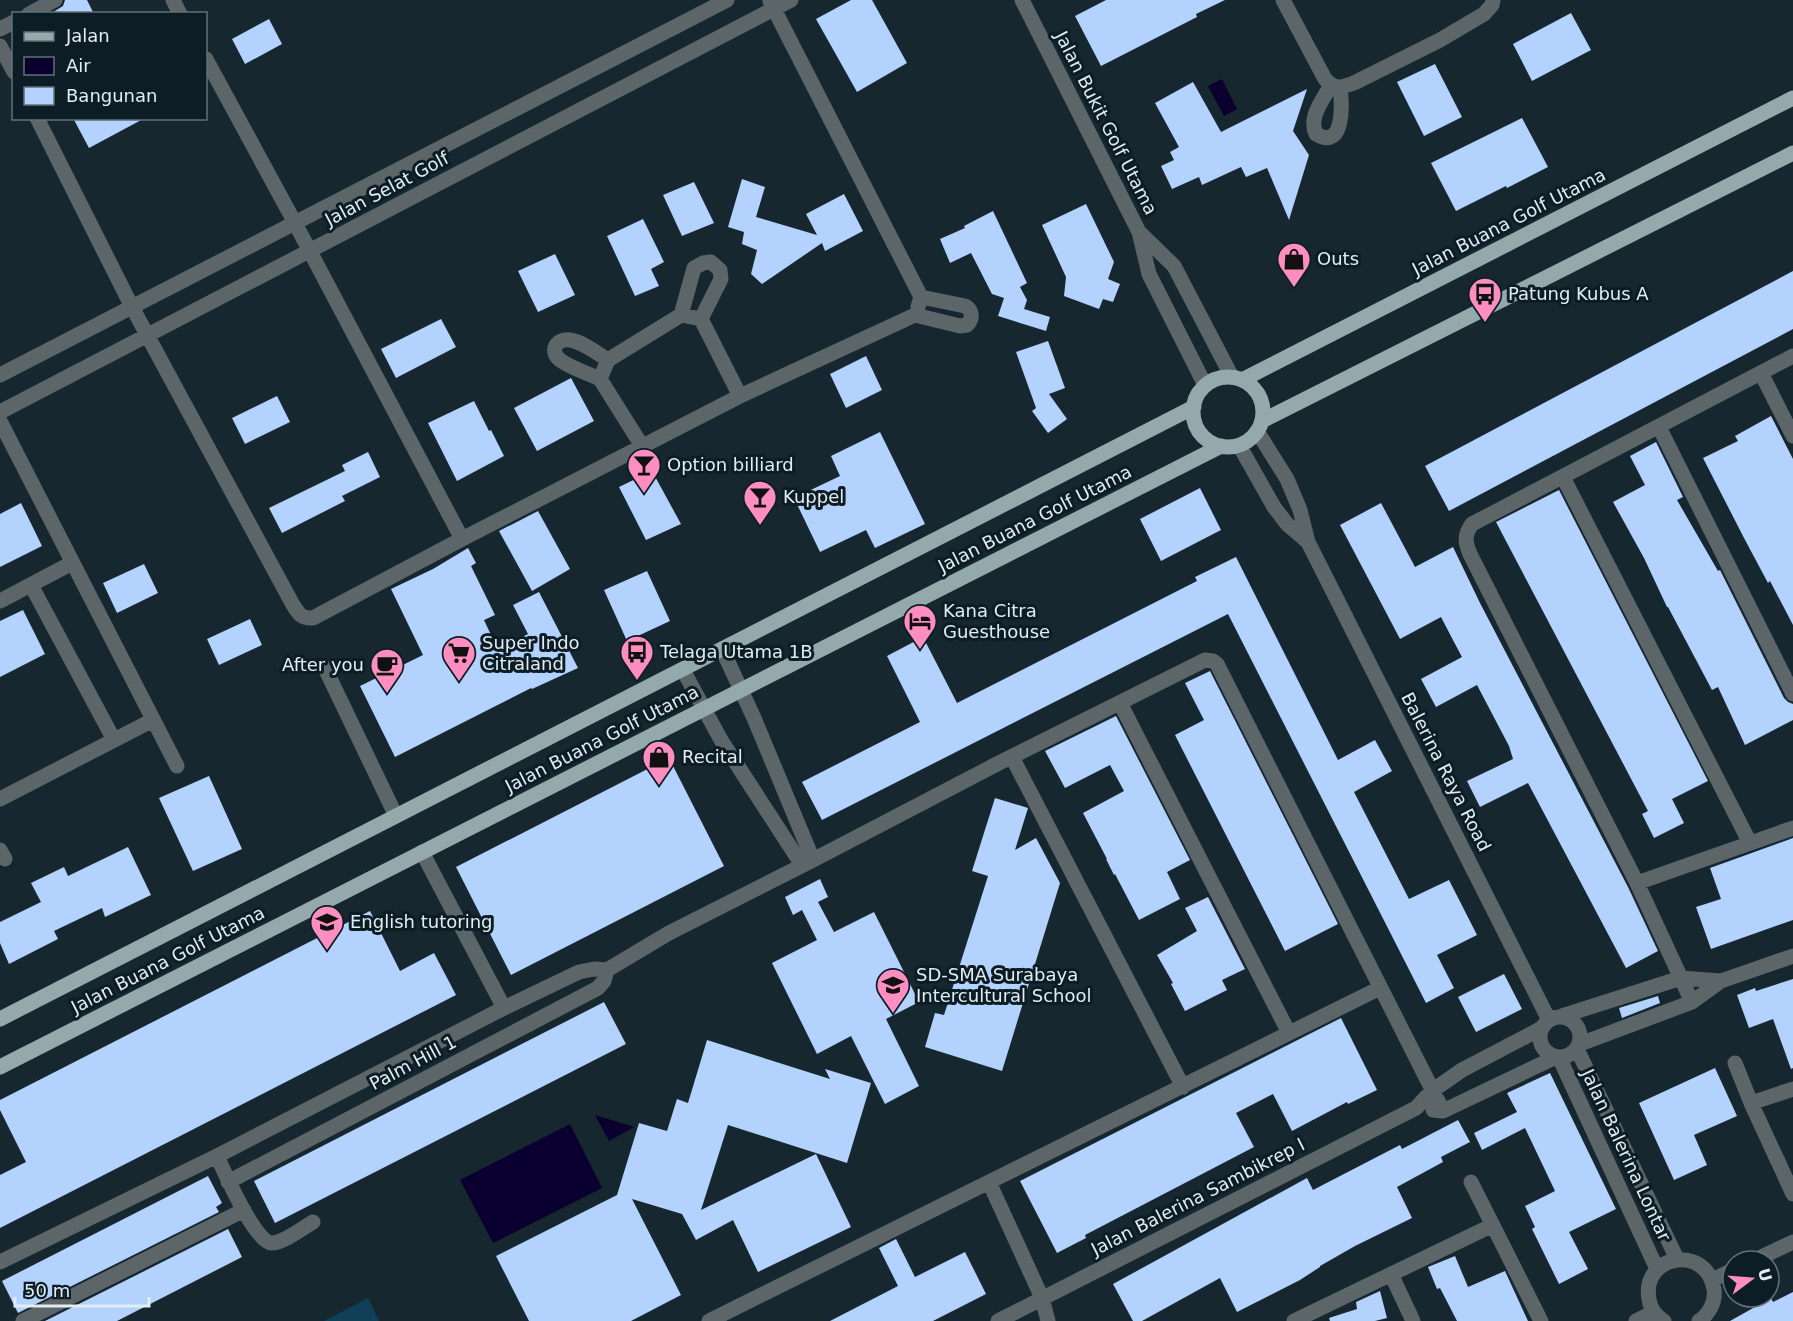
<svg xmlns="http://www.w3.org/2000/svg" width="1793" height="1321" font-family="'DejaVu Sans',sans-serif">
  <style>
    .green { fill: #104057 }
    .water { fill: #09002f }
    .building { fill: #b3d2fe }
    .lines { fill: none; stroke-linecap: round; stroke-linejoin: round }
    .minor { stroke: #5c6668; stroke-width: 15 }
    .major { stroke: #94a9ac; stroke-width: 15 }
    .labels { text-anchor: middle; stroke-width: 6; stroke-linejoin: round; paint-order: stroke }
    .street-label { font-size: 18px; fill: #e2ecf2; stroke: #0c1d26 }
    .poi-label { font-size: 18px; fill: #e2ecf2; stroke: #0c1d26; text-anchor: start }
  </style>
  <rect width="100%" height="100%" fill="#162730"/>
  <path class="green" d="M368,1298L379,1321H324Z"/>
  <path class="water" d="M1222,79L1237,109L1224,116L1208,86Z
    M595,1115L634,1127L609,1141Z
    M570,1124L602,1188L493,1243L460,1180Z"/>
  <path class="building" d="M65,0H87L94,14H50L63,6Z
    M851,0H872L907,63L857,92L816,19Z
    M1106,0H1225L1196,14L1197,17L1101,66L1075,16Z
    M1571,13L1591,50L1532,81L1513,44Z
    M269,19L282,44L245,64L232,39Z
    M1435,64L1462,117L1424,136L1397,82Z
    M1193,82L1221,132L1307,89L1293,131L1309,155L1289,220L1267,168L1246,177L1241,167L1202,185L1199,177L1172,189L1161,166L1174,160L1170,152L1179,147L1155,103Z
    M73,118H145L89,148Z
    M1522,118L1548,167L1507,188L1506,186L1456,211L1431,163Z
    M742,179L765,187L756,217L817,235L806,214L844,194L863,231L825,251L822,243L762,284L751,274L757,250L742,244L744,232L728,227Z
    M694,182L714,223L682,236L663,195Z
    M1086,204L1114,262L1108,279L1120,284L1113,302L1103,299L1099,309L1064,296L1066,277L1042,225Z
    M993,211L1027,283L1020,287L1027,300L1024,309L1050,317L1046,331L998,316L1004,298L992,294L971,253L950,263L940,239L965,228L964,226Z
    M643,219L664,262L651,269L659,286L635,296L607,236Z
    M555,254L575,295L538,312L518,271Z
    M1793,271V329L1449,511L1425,466Z
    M441,319L456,347L396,378L381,349Z
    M1048,341L1065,388L1049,394L1067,419L1048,433L1032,411L1036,408L1016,352Z
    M866,356L882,390L846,408L830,374Z
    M571,378L594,421L537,451L514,408Z
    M277,396L290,422L245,444L232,418Z
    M474,401L489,431L491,430L504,456L457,481L428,423Z
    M1771,416L1793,459V625L1770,581L1768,583L1744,538L1703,458L1738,441L1735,436Z
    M880,432L925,524L875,548L866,530L820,552L794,498L840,476L831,456Z
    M1656,442L1683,497L1677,500L1718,571L1720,570L1784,698L1788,702L1793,704V720L1745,745L1718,687L1712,690L1668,607H1667L1644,558L1613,502L1645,485L1630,456Z
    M368,452L380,477L342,496L345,501L282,533L269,508L345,471L342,465Z
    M652,471L681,524L646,540L619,487Z
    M1200,488L1221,530L1161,561L1140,519Z
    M1559,490L1708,781L1672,799L1684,823L1654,838L1642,814L1648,811L1496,522Z
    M21,503L42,546L0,567V514Z
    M1381,503L1415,567L1453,547L1480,603L1628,887L1658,951L1626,968L1528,783L1480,807L1467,781L1513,759L1509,746L1477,685L1436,707L1421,679L1462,657L1454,642L1441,617L1400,639L1340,525Z
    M538,511L570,569L532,591L499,531Z
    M468,548L476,563L471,566L495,615L484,620L498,650L528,634L513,605L539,592L578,668L532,689L531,688L395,757L360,686L423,655L391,589L433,569Z
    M1236,557L1338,760L1375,740L1392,771L1354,792L1409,899L1449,880L1477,935L1437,955L1454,988L1426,1003L1228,614L822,820L802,782L920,722L887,656L923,637L957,703L1197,581L1195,577Z
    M144,564L158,593L117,613L103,583Z
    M647,571L670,621L627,641L604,590Z
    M23,610L45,654L0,677V621Z
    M250,619L262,645L219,665L207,639Z
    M1210,671L1338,924L1285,951L1175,735L1204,720L1185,683Z
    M1116,716L1190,860L1167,872L1180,899L1139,920L1115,874L1114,875L1106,859H1107L1083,813L1124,791L1110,765L1065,788L1045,751Z
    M669,758L724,866L511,975L456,867Z
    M209,776L242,849L193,871L159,798Z
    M995,798L1028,808L1015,850L1036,838L1060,883L1002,1071L925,1047L935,1013L944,1015L988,876L972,871Z
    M1793,838V920L1711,949L1696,907L1721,899L1710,868Z
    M128,847L151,895L105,917L102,908L54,931L58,939L9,964L0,943V922L41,902L31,883L64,867L68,876Z
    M820,879L828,897L818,902L834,932L874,912L919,1002L886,1019L919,1086L885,1104L851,1036L817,1054L772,963L817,940L802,910L793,915L785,897Z
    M1208,897L1245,969L1222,980L1227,990L1185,1011L1171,984L1173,983L1157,955L1197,931L1185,908Z
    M370,911L400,971L434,953L456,995L0,1228V1175L26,1162L0,1110V1100Z
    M1504,974L1522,1009L1476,1032L1458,997Z
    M1793,979V1068L1791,1069L1773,1019L1749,1028L1737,995L1755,988L1756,991Z
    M1658,996L1660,1003L1622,1018L1619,1008Z
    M604,1002L626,1044L275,1223L254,1181Z
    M1341,1018L1377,1090L1348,1104L1347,1102L1292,1131L1273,1094L1236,1113L1254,1147L1085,1235L1086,1238L1057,1253L1020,1181Z
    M707,1040L830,1079L825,1069L871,1083L847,1163L728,1125L701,1210L816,1154L851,1227L758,1272L733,1220L696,1240L682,1214L632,1199L681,1295L631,1321H529L496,1256L617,1195L639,1123L667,1131L677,1099L688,1103Z
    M1715,1068L1737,1116L1694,1135L1707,1165L1674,1180L1639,1103Z
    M1550,1073L1616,1209L1569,1232L1588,1269L1559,1284L1532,1229L1535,1227L1525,1206L1555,1191L1525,1128L1482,1150L1474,1133L1517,1112L1507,1093Z
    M1458,1120L1470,1142L1441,1157L1443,1162L1397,1187L1412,1218L1355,1246L1320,1266V1267L1300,1280L1237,1312L1220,1278L1142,1321H1133L1113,1284L1307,1178L1313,1190L1400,1145L1402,1149Z
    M208,1176L222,1203L216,1207L219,1212L18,1313L2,1281Z
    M228,1229L242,1257L117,1321H45Z
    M896,1239L915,1277L965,1252L986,1294L933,1321H830L898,1286L879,1248Z
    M1455,1256L1468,1287L1505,1271L1528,1321H1457L1440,1288L1437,1289L1428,1267Z
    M1380,1291L1387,1318L1375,1321H1330L1329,1318L1357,1309L1356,1302Z
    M1793,1292V1321H1730L1771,1298L1773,1302Z"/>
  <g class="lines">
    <path class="minor" d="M173,0L180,14
      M1022,0L1139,232L1149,274L1205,385
      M1283,0L1325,79C1335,90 1340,88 1354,83L1440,40L1484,14L1492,5L1493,0
      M770,1L921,297L918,307
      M29,14L55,0
      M0,29L14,22
      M0,46L14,72
      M206,59L295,223L462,539
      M1331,85C1323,100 1308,117 1316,134C1345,151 1342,103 1340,88
      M37,118L132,307L292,603C298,613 301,619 313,618L462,539L740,396L915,315L960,326L967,325C973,319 973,310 965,306L921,297
      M1139,232L1174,266L1232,377
      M681,315L694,268L703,263L711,262L720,270L721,279L701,319
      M1761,373L1793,436
      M0,375L727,0
      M600,379C587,373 571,368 560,360C549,351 556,338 570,340C583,342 597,353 608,360
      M0,412L791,0
      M0,421L177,766
      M1659,427L1793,694
      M1257,431L1287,479L1300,510L1308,542L1549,1020
      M1239,445L1274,507L1287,524L1308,542
      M642,446L600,379L608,360L681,315L701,319L740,396
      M1563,477L1750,843
      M31,585L114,740
      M0,601L72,563
      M722,649L754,718L813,860
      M324,666L396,816
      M683,670L721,740L802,865
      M1120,703L1289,1033
      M1012,757L1183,1087
      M0,799L153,720
      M0,850L5,859
      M422,852L504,1008
      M1637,883L1793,828
      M1692,1002L1637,883L1470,554C1465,542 1464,535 1472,524L1793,356
      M1562,1016L1681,978L1721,981
      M1540 1037a20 20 0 1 1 40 0a20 20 0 1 1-40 0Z
      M1580,1044L1692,1002L1721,981L1793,956
      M1577,1049L1677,1259
      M1559,1057L1657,1269
      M1735,1063L1751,1103L1793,1194
      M1751,1103L1793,1089
      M1433,1110L1443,1111L1556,1057
      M217,1156C224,1171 255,1242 271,1243C282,1244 303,1228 313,1222
      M228,1182L598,988L604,981L607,970
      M989,1182L1042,1298L1048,1321
      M1471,1182L1541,1321
      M1753,1261L1793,1242
      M0,1262L217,1156L504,1008L579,972L594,969L607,970L669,933L813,860L995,765L1205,660L1213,661L1217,664L1443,1111
      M1391,1274L1413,1321
      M1712,1280L1733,1270
      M23,1321L244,1210
      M709,1321L1380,988
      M998,1321L1416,1108L1432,1091L1462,1070L1542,1028
      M1294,1321L1493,1225
      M1636,1321L1654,1312
      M1664,1321C1656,1316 1650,1308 1649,1299C1641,1255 1706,1243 1714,1289C1716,1302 1709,1314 1699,1321"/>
    <path class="major" d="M1193 412a35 35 0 1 1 70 0a35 35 0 1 1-70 0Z
      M1242,380L1793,98
      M1262,421L1793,153
      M0,1019L1194,407
      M0,1067L1221,446"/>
  </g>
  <defs>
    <symbol id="shop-pin" viewBox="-11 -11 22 30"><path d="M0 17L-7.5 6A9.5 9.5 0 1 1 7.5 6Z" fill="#fd8ebf" stroke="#0c1d26"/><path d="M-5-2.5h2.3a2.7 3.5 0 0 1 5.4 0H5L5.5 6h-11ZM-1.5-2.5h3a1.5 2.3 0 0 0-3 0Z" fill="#111"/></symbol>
    <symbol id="bus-pin" viewBox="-11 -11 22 30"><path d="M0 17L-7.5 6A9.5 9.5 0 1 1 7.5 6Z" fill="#fd8ebf" stroke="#0c1d26"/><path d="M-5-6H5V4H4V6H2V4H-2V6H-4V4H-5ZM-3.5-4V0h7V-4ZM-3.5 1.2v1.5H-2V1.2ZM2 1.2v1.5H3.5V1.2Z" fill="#111"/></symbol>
    <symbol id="bar-pin" viewBox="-11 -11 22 30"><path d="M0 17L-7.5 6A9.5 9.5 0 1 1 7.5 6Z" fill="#fd8ebf" stroke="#0c1d26"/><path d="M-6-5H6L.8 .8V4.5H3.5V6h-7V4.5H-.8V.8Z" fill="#111"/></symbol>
    <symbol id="hotel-pin" viewBox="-11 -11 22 30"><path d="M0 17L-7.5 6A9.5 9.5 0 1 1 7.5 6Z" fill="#fd8ebf" stroke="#0c1d26"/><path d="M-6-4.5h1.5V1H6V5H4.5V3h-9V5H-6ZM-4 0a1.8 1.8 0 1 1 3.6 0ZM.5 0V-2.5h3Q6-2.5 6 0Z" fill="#111"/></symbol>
    <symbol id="supermarket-pin" viewBox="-11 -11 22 30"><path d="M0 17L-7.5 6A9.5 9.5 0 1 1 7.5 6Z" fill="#fd8ebf" stroke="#0c1d26"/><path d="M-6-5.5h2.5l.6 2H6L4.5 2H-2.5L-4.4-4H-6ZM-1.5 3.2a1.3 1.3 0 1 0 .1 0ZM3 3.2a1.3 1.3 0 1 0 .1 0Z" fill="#111"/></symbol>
    <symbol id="cafe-pin" viewBox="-11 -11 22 30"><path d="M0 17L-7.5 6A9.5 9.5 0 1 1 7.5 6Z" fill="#fd8ebf" stroke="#0c1d26"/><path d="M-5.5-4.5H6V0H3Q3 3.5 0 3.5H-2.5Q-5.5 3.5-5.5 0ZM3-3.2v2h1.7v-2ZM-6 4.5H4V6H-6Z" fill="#111"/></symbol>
    <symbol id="school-pin" viewBox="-11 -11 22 30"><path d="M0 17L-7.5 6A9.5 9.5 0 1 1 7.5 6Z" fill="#fd8ebf" stroke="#0c1d26"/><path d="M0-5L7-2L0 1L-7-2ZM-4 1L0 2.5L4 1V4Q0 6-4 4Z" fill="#111"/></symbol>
  </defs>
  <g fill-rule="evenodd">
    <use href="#shop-pin" x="1275" y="240" width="38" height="52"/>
    <use href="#bus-pin" x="1466" y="275" width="38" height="52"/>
    <use href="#bar-pin" x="625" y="446" width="38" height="52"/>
    <use href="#bar-pin" x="741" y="478" width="38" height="52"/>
    <use href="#hotel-pin" x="901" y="602" width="38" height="52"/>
    <use href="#bus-pin" x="618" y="633" width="38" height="52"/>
    <use href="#supermarket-pin" x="440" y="634" width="38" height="52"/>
    <use href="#cafe-pin" x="368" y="646" width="38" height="52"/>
    <use href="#shop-pin" x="640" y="738" width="38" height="52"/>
    <use href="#school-pin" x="308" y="903" width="38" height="52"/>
    <use href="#school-pin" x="874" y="966" width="38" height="52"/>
  </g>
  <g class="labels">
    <g class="street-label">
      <text transform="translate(1106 123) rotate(63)" y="6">Jalan Bukit Golf Utama</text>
      <text transform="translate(387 189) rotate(-28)" y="6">Jalan Selat Golf</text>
      <text transform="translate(1509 222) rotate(-27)" y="6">Jalan Buana Golf Utama</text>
      <text transform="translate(1035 519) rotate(-27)" y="6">Jalan Buana Golf Utama</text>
      <text transform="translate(602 739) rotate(-27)" y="6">Jalan Buana Golf Utama</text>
      <text transform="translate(1446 772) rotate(63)" y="6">Balerina Raya Road</text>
      <text transform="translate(168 960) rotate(-27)" y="6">Jalan Buana Golf Utama</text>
      <text transform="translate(413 1063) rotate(-28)" y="6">Palm Hill 1</text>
      <text transform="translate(1626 1155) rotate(65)" y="6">Jalan Balerina Lontar</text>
      <text transform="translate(1198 1197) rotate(-27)" y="6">Jalan Balerina Sambikrep I</text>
    </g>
    <g class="poi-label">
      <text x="1317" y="265">Outs</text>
      <text x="1508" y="300">Patung Kubus A</text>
      <text x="667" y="471">Option billiard</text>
      <text x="783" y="503">Kuppel</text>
      <text x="943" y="617">Kana Citra<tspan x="943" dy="21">Guesthouse</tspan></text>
      <text x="482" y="649">Super Indo<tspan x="482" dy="21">Citraland</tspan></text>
      <text x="660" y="658">Telaga Utama 1B</text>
      <text x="364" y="671" text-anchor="end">After you</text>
      <text x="682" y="763">Recital</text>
      <text x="350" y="928">English tutoring</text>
      <text x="916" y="981">SD-SMA Surabaya<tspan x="916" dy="21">Intercultural School</tspan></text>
    </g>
  </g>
  <rect x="12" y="12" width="195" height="108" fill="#0c1d26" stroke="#627078" stroke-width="1.5"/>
  <rect x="24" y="32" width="30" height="9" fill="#94a9ac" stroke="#627078" stroke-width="1.5"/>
  <text x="66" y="42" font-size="18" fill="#e2ecf2">Jalan</text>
  <rect x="24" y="57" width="30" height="18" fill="#09002f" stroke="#627078" stroke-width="1.5"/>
  <text x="66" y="72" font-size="18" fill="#e2ecf2">Air</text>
  <rect x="24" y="87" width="30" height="18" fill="#b3d2fe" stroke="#627078" stroke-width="1.5"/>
  <text x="66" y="102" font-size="18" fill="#e2ecf2">Bangunan</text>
  <g transform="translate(1751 1279) rotate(74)"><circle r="28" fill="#0c1d26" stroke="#627078" stroke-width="1.5"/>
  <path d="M0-4.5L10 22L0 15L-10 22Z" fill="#fd8ebf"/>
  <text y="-9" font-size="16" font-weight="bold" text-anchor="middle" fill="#e2ecf2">U</text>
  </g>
  <path d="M15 1297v9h134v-9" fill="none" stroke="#e2ecf2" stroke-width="3"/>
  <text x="24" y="1297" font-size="18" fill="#e2ecf2" stroke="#0c1d26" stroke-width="4.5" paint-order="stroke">50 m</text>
</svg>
